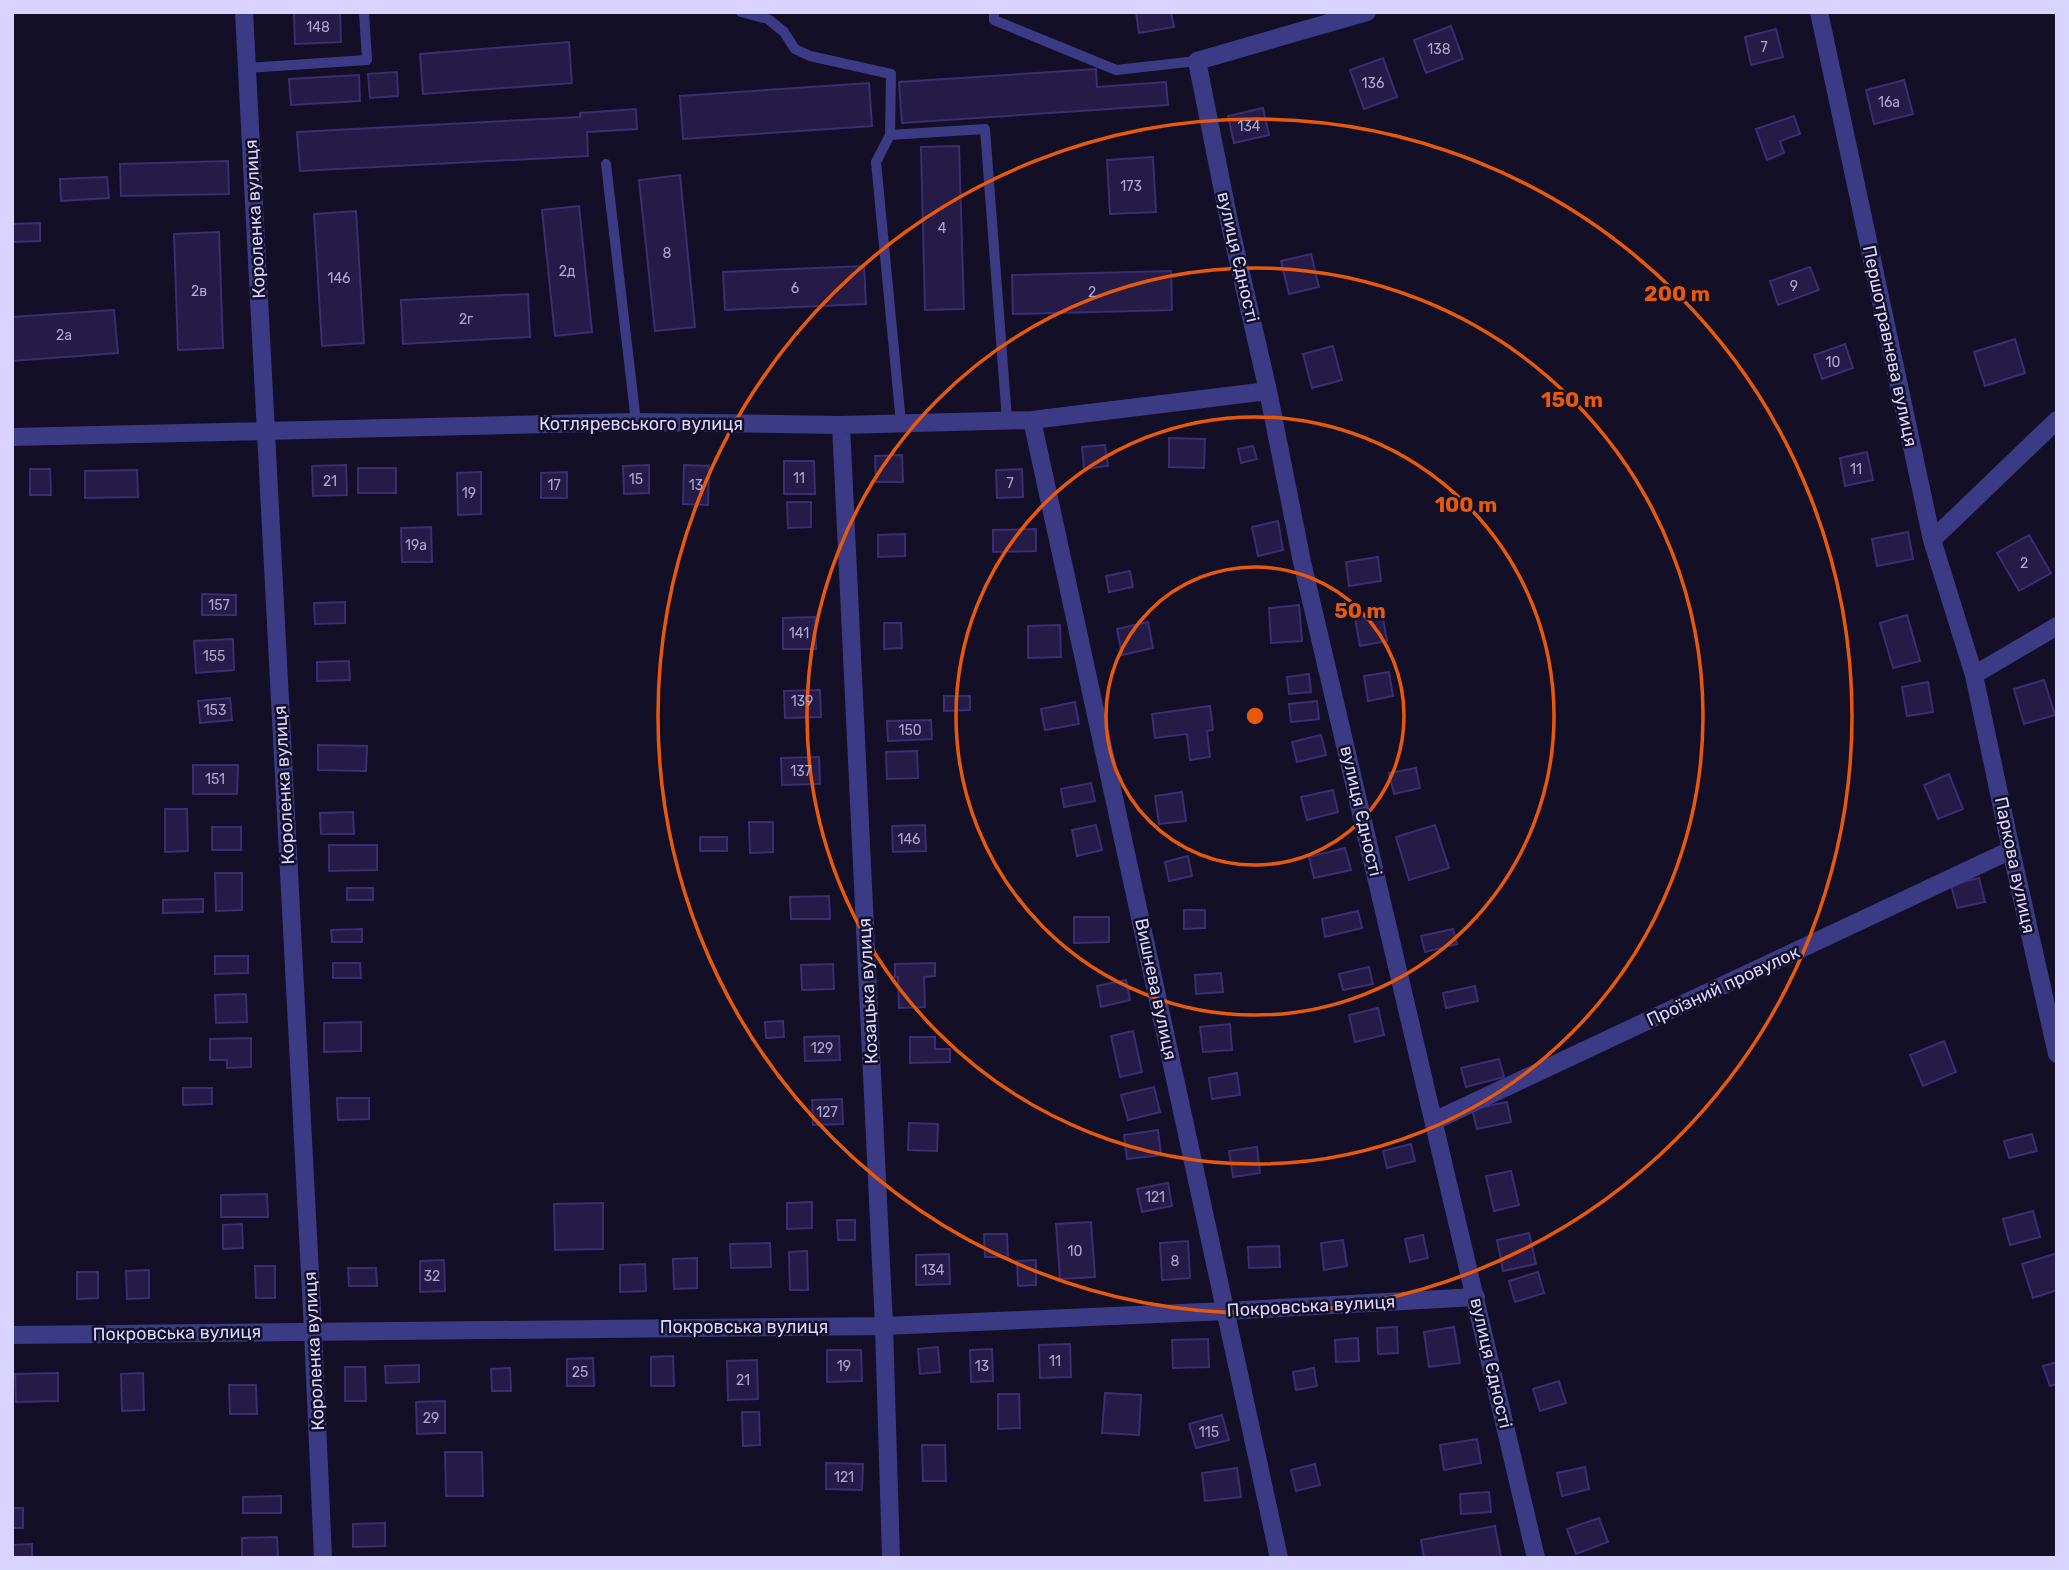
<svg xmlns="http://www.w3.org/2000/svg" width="2069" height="1570" font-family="Rubik,sans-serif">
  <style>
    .building { fill: #241b47; stroke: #3b2d73; stroke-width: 2 }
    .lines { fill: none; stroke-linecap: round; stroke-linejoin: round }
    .service { stroke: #3d3a85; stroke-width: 10 }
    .minor { stroke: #3d3a85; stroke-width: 18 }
    .ring { fill: none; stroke: #e8590c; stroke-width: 3.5 }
    .labels { text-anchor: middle; stroke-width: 5; stroke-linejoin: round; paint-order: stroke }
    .number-label { font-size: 14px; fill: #aca6d1 }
    .street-label { font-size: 18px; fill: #d9d4ff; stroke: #130f26 }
    .centre { fill: #e8590c; stroke: #130f26; stroke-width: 3.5 }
    .ring-label { font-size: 21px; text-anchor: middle; font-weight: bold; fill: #e8590c; stroke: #130f26; stroke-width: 5; stroke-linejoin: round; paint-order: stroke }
  </style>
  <rect width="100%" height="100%" fill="#130f26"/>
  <path class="building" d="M294,12H340L341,42L295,44Z
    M1136,12H1171L1174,27L1139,33Z
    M1451,26L1463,59L1426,73L1414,40Z
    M1776,29L1783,57L1751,65L1745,37Z
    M569,42L572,83L423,94L420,54Z
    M1383,58L1397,97L1364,109L1350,70Z
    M1096,69L1097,87L1166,82L1168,105L902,123L899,82Z
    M397,72L398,96L370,98L368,74Z
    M359,75L360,101L291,105L289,79Z
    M1904,80L1913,114L1874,124L1866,90Z
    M869,83L872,126L683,139L680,96Z
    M1263,108L1269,135L1234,143L1228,116Z
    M636,109L637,129L587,132L588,156L300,171L297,132L580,117V113Z
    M1794,116L1800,134L1780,141L1784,153L1767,160L1756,129Z
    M959,146L964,309L925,310L921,147Z
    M1153,157L1156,212L1110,214L1107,160Z
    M228,161L229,194L121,196L120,164Z
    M680,175L695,327L655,331L639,180Z
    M107,177L109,198L61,201L60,179Z
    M579,206L592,332L555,336L542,210Z
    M356,211L364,343L322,346L314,214Z
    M40,223V241L12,242V224Z
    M219,232L223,348L178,350L174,234Z
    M1311,254L1319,287L1289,294L1281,261Z
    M864,266L866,304L725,310L723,272Z
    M1810,267L1819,290L1778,305L1770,281Z
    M1171,271L1172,310L1013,314L1012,275Z
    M528,294L530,337L403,344L401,300Z
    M114,310L118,353L12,361V317Z
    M2015,339L2025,373L1985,386L1974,352Z
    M1845,344L1853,368L1822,379L1814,355Z
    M1333,346L1342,380L1312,388L1303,354Z
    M1169,438L1205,439L1204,468L1169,467Z
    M1105,445L1108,466L1084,469L1082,447Z
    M1253,446L1257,459L1241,463L1238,449Z
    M1867,452L1873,480L1845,486L1840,458Z
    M902,455L903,482H876L875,456Z
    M784,461H814L815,494H784Z
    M346,465L347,495L313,496L312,466Z
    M649,465V493L624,494L623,466Z
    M684,465L709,466L708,505L683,504Z
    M358,468H396V493H358Z
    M30,469H50L51,495H30Z
    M1022,469L1023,497L997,498L996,470Z
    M137,470L138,497L85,498V471Z
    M481,472V514L458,515L457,473Z
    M567,472V498H541V473Z
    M787,502H811V527L788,528Z
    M1278,521L1283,550L1258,556L1252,527Z
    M431,527L432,562H402L401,528Z
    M1036,529V551L993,552V530Z
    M1908,532L1913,559L1877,566L1872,539Z
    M905,534V556L878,557V535Z
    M2029,535L2051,573L2019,591L1997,553Z
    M1378,557L1381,581L1349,586L1346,562Z
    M1130,571L1133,587L1109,592L1106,576Z
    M202,594L236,595V615H202Z
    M345,602V623L315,624L314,603Z
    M1299,605L1302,641L1271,643L1269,608Z
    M1382,613L1387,641L1360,646L1355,618Z
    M1907,615L1920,661L1893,668L1880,623Z
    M815,617L816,649H783V618Z
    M1148,622L1153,648L1122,655L1117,629Z
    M884,623H901L902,648L884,649Z
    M1060,625L1061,657L1028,658V626Z
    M233,639L234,670L196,673L194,641Z
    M349,661L350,680L317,681V662Z
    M1389,672L1393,696L1368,701L1364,676Z
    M1309,674L1311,692L1289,694L1287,677Z
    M2044,680L2055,715L2024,724L2014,689Z
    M1928,682L1933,712L1907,716L1902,687Z
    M820,690L821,717L785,718L784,691Z
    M944,696H970V710L944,711Z
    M230,698L232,720L200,723L198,701Z
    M1317,701L1319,719L1291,722L1289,704Z
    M1075,702L1079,724L1045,730L1041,709Z
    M1210,706L1213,730L1207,731L1210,757L1190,760L1187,734L1155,738L1152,714Z
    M931,720L932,739L888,741L887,721Z
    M1321,735L1326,755L1297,762L1292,742Z
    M318,745L367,746L366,771L318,770Z
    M917,751L918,778L887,779L886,752Z
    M819,757L820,784L782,785L781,758Z
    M193,765H238L237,794H193Z
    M1416,768L1420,788L1394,794L1389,773Z
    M1949,774L1963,809L1938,819L1924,785Z
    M1091,783L1095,801L1064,807L1061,789Z
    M1333,790L1338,812L1307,820L1301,797Z
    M1182,792L1186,821L1159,824L1155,796Z
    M165,809H187L188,851L165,852Z
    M353,812L354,834H321L320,813Z
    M749,822H773V852L750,853Z
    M925,825L926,851L893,852L892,826Z
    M1096,825L1102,850L1077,856L1072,830Z
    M1435,825L1449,868L1409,880L1396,837Z
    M212,827H241V850H212Z
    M700,837H727V851H700Z
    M329,845H377V870L329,871Z
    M1345,848L1351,870L1314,878L1309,857Z
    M1188,856L1192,876L1169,881L1165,862Z
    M215,873H242V910L216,911Z
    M1979,878L1985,902L1957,908L1951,885Z
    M347,888H373V900H347Z
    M829,896L830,919H791L790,897Z
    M203,899V912L163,913V900Z
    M1184,910H1205V928L1184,929Z
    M1358,911L1362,928L1325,937L1322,919Z
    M1074,917H1109V942L1074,943Z
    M362,929V942H332L331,930Z
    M1453,929L1457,944L1425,952L1421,936Z
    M215,956H248V973L215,974Z
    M333,963H360L361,978H333Z
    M935,963V976L924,977L925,1007L899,1008L898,977H895V964Z
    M833,964L834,989L802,990L801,965Z
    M1369,967L1373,984L1343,990L1339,974Z
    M1221,973L1223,992L1196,994L1195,975Z
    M1126,980L1130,1000L1101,1007L1097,986Z
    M1475,986L1478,1001L1446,1008L1443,993Z
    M246,994L247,1022L216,1023L215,995Z
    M1378,1008L1384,1035L1355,1042L1349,1015Z
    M783,1021L784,1037L766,1038L765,1022Z
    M361,1022V1051L324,1052V1023Z
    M1230,1024L1232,1050L1203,1052L1200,1027Z
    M1133,1031L1142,1072L1120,1077L1111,1036Z
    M839,1036L840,1060L805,1061L804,1037Z
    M910,1037H935V1049H950V1062L910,1063Z
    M251,1038V1067L227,1068V1060H210V1039Z
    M1944,1041L1956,1072L1923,1086L1910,1055Z
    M1499,1059L1504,1077L1466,1087L1461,1068Z
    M1237,1073L1240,1095L1212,1099L1209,1078Z
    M1154,1087L1160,1112L1128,1120L1121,1095Z
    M183,1088H212V1104L183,1105Z
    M337,1098H369V1119L338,1120Z
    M842,1099L843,1124L813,1125L812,1100Z
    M1507,1102L1511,1122L1477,1129L1472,1109Z
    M909,1123L938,1124L937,1151L908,1150Z
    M1158,1130L1161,1155L1127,1159L1124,1135Z
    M2032,1134L2037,1151L2009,1158L2004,1141Z
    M1411,1144L1415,1161L1387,1168L1383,1151Z
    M1257,1147L1260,1173L1233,1177L1229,1151Z
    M1511,1171L1519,1205L1494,1211L1486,1176Z
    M1168,1183L1172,1206L1142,1212L1137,1189Z
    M267,1194L268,1217H221V1195Z
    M812,1202V1228L787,1229V1203Z
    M603,1203V1249L555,1250L554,1204Z
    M2033,1211L2040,1237L2010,1245L2003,1219Z
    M837,1220H855V1240H838Z
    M1091,1222L1095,1277L1060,1279L1056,1224Z
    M242,1224L243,1248L223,1249V1225Z
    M1529,1233L1536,1264L1503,1271L1497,1240Z
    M984,1234H1007L1008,1257H985Z
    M1423,1235L1428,1258L1410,1262L1405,1239Z
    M1343,1240L1347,1266L1324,1270L1321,1243Z
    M1188,1241L1190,1278L1162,1280L1160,1243Z
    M770,1243L771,1267L731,1268L730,1244Z
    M1279,1246L1280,1267L1249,1268L1248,1247Z
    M807,1251L808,1290H790L789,1252Z
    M2057,1253V1290L2033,1298L2022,1264Z
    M949,1254L950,1284L916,1285V1255Z
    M697,1258V1288L674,1289L673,1259Z
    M444,1260L445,1291L420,1292V1261Z
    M1036,1260V1285L1018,1286L1017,1261Z
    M645,1264L646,1291L620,1292V1265Z
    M255,1266H275V1298H256Z
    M348,1268H376L377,1286H349Z
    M149,1270V1298L127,1299L126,1271Z
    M77,1272H98V1298L77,1299Z
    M1538,1272L1544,1293L1515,1302L1509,1281Z
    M1397,1327L1398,1353L1378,1354L1377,1328Z
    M1454,1327L1460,1363L1429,1367L1424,1332Z
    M1358,1338L1359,1361L1336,1362L1335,1340Z
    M1208,1339L1209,1367L1173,1368L1172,1340Z
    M1070,1344L1071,1377L1040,1378L1039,1345Z
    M938,1347L940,1372L920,1374L918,1349Z
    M992,1349L993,1381L971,1382L970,1350Z
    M827,1350H861L862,1381L827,1382Z
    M673,1356L674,1386H651V1357Z
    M593,1358L594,1386H567V1359Z
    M757,1360L758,1399L728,1400L727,1361Z
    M2057,1362V1384L2050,1386L2043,1366Z
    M419,1365V1382L386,1383L385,1366Z
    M345,1367H365L366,1401H345Z
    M510,1368L511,1391H492L491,1369Z
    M1314,1368L1317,1386L1296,1390L1293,1372Z
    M58,1373V1401L16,1402L15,1374Z
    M143,1373L144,1410L122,1411L121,1374Z
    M1559,1381L1566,1403L1540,1411L1533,1389Z
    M229,1385H256L257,1414H230Z
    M1105,1393L1141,1395L1139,1435L1102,1433Z
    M998,1394H1019L1020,1428L998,1429Z
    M445,1401V1433L417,1434L416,1402Z
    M742,1412H759L760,1445L743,1446Z
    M1222,1415L1229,1440L1196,1448L1189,1424Z
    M1477,1439L1481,1463L1444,1470L1440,1445Z
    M922,1445H945L946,1481H923Z
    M445,1452H482L483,1496H446Z
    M826,1463L863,1464L862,1490L826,1489Z
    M1315,1464L1320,1485L1296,1491L1291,1470Z
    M1585,1467L1589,1489L1562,1496L1557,1473Z
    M1237,1468L1241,1497L1205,1501L1202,1473Z
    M1489,1492L1491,1512L1461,1514L1460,1494Z
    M281,1496V1513H243V1497Z
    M12,1508H23V1528H12Z
    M1599,1518L1608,1542L1576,1554L1567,1529Z
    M385,1523V1546L353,1547V1524Z
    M1495,1526L1501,1558H1424L1421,1540Z
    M277,1537L278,1558H242V1538Z
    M32,1544V1558H12V1545Z"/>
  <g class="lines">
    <path class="service" d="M741,12L768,19L784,32L795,49L810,56L891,74L890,135
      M994,12V20L1116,70L1197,61
      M247,68L367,60L364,12
      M606,164L636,422
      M901,423L876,162L890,135L985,129L1007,420"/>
    <path class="minor" d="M244,12L313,1331L323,1558
      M1367,12L1197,61L1229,221L1268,391L1302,562L1536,1558
      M1819,12L1932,540L1974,675L2011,850L2057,1054
      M1032,420L1279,1558
      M841,425L884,1326L891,1558
      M12,437L636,422L841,425L1032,420L1268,391
      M1932,540L2057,420
      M1974,675L2057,626
      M1434,1121L2011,850
      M12,1335L884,1326L1226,1311L1476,1297"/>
  </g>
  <g class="ring">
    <circle cx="1255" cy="716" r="149"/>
    <circle cx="1255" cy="716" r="299"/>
    <circle cx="1255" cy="716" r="448"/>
    <circle cx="1255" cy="716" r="597"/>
  </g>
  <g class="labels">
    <g class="number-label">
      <text x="318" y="32">148</text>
      <text x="1764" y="52">7</text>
      <text x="1439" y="54">138</text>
      <text x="1373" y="88">136</text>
      <text x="1889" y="107">16а</text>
      <text x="1249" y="131">134</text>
      <text x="1131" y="191">173</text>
      <text x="942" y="233">4</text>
      <text x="667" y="258">8</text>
      <text x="567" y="276">2д</text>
      <text x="339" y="283">146</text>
      <text x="1794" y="291">9</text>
      <text x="795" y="293">6</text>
      <text x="199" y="296">2в</text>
      <text x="1092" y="297">2</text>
      <text x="466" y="324">2г</text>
      <text x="64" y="340">2а</text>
      <text x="1833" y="367">10</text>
      <text x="1856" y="474">11</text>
      <text x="799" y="483">11</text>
      <text x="636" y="484">15</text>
      <text x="330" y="486">21</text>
      <text x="1010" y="488">7</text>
      <text x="554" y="490">17</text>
      <text x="696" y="490">13</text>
      <text x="469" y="498">19</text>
      <text x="416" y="550">19а</text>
      <text x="2024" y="568">2</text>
      <text x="219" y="610">157</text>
      <text x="799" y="638">141</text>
      <text x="214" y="661">155</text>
      <text x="802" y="706">139</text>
      <text x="215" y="715">153</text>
      <text x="910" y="735">150</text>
      <text x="801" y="776">137</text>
      <text x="215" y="784">151</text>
      <text x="909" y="844">146</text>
      <text x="822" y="1053">129</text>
      <text x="827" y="1117">127</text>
      <text x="1155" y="1202">121</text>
      <text x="1075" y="1256">10</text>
      <text x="1175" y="1266">8</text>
      <text x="933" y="1275">134</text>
      <text x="432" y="1281">32</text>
      <text x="1055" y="1366">11</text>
      <text x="844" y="1371">19</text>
      <text x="982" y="1371">13</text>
      <text x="580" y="1377">25</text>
      <text x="743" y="1385">21</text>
      <text x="431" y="1423">29</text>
      <text x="1209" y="1437">115</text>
      <text x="844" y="1482">121</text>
    </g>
    <g class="street-label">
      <text transform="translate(255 219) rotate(-93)" y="6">Короленка вулиця</text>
      <text transform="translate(1238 257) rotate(77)" y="6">вулиця Єдності</text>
      <text transform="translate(1890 346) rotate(78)" y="6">Першотравнева вулиця</text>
      <text x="641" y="430">Котляревського вулиця</text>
      <text transform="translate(284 785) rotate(-93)" y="6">Короленка вулиця</text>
      <text transform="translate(1361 811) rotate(77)" y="6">вулиця Єдності</text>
      <text transform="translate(2015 865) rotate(78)" y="6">Паркова вулиця</text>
      <text transform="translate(1723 986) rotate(-25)" y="6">Проїзний провулок</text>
      <text transform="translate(1156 989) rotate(78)" y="6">Вишнева вулиця</text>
      <text transform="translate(868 991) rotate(-93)" y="6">Козацька вулиця</text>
      <text transform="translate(1311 1306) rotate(-3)" y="6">Покровська вулиця</text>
      <text x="744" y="1333">Покровська вулиця</text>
      <text transform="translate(177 1333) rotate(-1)" y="6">Покровська вулиця</text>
      <text transform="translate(314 1351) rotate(-93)" y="6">Короленка вулиця</text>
      <text transform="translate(1491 1363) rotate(77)" y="6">вулиця Єдності</text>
    </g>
  </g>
  <circle cx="1255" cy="716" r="10" class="centre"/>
  <g class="ring-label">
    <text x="1677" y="301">200 m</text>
    <text x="1572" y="407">150 m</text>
    <text x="1466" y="512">100 m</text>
    <text x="1360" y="618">50 m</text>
  </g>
  <rect width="2069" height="1570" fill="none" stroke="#d9d4ff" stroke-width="28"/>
</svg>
